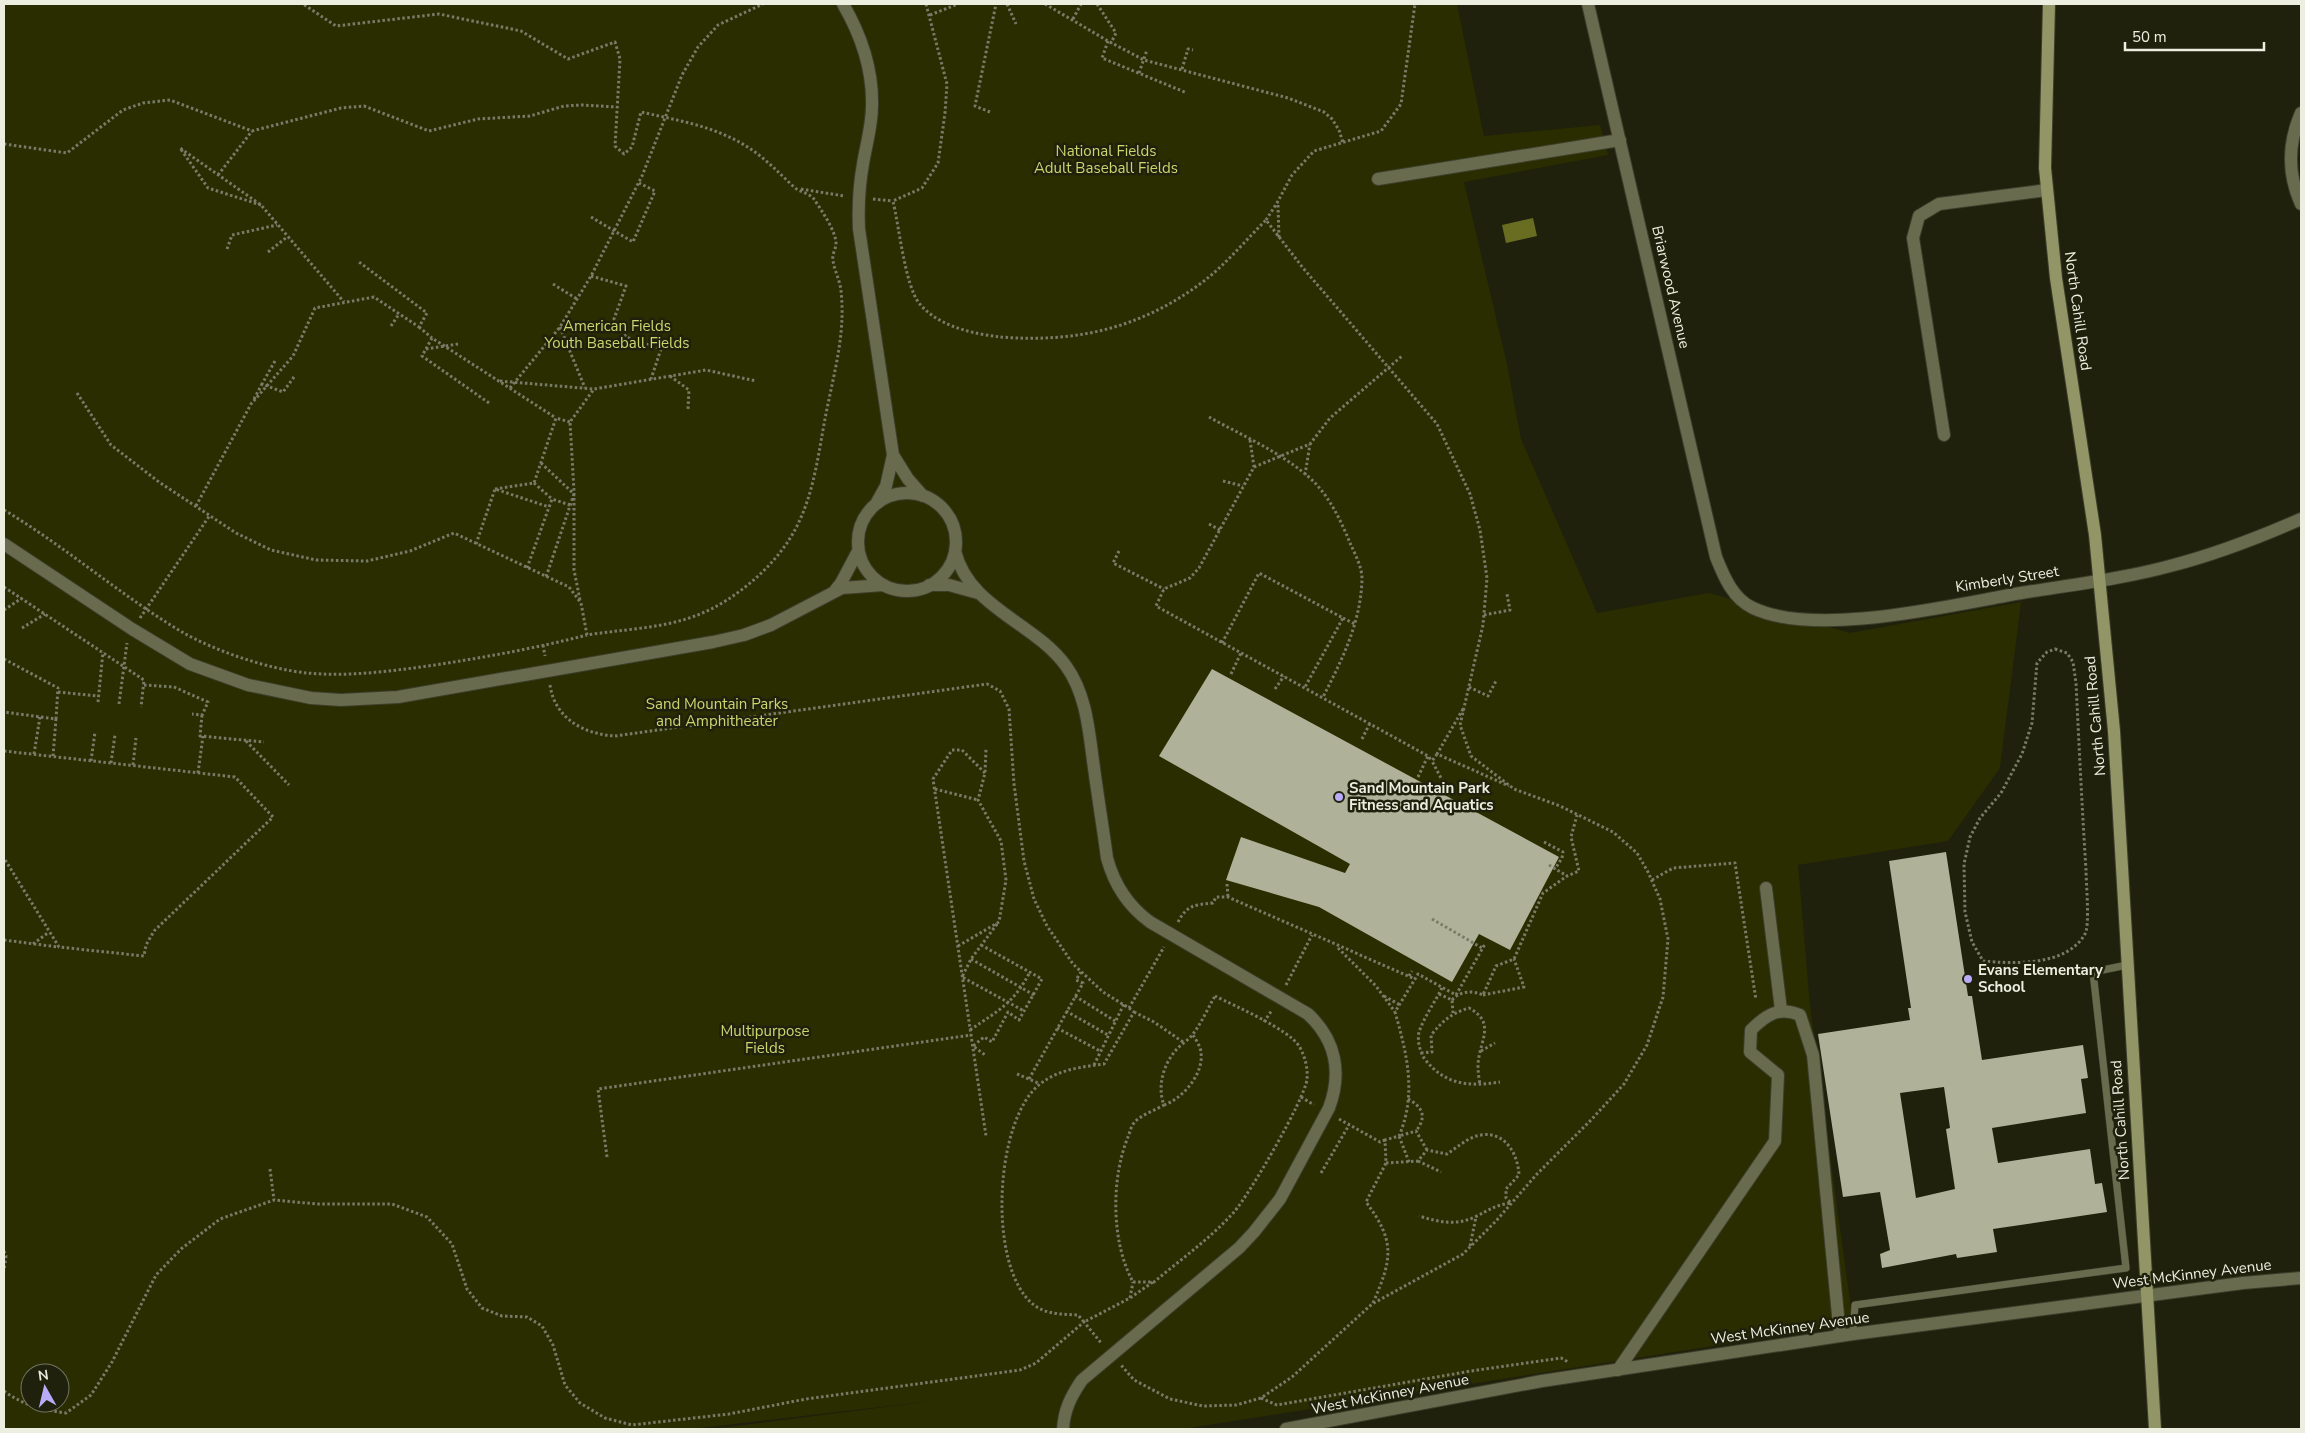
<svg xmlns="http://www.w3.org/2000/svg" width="2305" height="1433" font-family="'Nunito Sans',sans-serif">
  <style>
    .green { fill: #2a2d00; fill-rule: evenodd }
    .water { fill: #686d22 }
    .building { fill: #afb299; fill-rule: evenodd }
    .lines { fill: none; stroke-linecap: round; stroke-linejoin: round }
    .lane-casing { stroke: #3c3e2a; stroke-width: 8 }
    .street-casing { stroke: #3c3e2a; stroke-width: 14 }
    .secondary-casing { stroke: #3c3e2a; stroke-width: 14 }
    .path { stroke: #797b69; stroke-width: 3; stroke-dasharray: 2.5 2.5; stroke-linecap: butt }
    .lane { stroke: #686b4e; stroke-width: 7 }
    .street { stroke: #686b4e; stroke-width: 12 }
    .secondary { stroke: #929667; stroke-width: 12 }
    .poi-dot { fill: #b9abf7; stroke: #1f210c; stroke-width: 2 }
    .labels { text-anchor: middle; stroke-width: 5; stroke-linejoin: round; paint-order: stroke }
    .park-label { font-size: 15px; fill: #cdd56f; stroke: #1f210c }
    .street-label { font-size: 15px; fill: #eceee0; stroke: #1f210c }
    .poi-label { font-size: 15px; font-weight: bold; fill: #eceee0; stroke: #1f210c; text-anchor: start }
  </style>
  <rect width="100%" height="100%" fill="#1f210c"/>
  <path class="green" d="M4,4H1457L1484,136L1600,125L1608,155L1464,182L1507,364L1521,439L1597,613L1709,593L1850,633L2021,602L2000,768L1948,841L1798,865L1810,1006L1853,1324L1182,1429H712L932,1401L692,1429H4ZM30,1373H60V1403H30Z"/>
  <path class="water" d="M1533,218L1537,236L1506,243L1502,225Z"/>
  <path class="building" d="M1212,669L1559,857L1510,950L1479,934L1452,982L1319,907L1226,880L1241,837L1345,873L1350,864L1159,756Z
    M1946,852L1968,996H1972L1982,1060L2083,1045L2088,1078L2081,1079L2086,1113L1992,1128L1998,1163L2090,1149L2095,1184L2102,1183L2107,1212L1993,1229L1997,1252L1957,1258L1956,1254L1882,1268L1880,1254L1890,1250L1880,1192L1843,1197L1818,1034L1910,1020L1908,1008H1911L1889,861ZM1944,1087L1950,1128L1946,1129L1955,1189L1916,1198L1900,1093Z"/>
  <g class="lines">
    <defs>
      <path id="lane" d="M1853,1334L1855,1305L2126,1268L2093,972L2127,965"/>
      <path id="street" d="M843,4C861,35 873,70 872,106C872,126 866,145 863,164C859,186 858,207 859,229L893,455L886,486L876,504
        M1588,4L1716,557C1724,577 1733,599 1753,608C1817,638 1951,605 2021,593C2070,585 2122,579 2170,566C2213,555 2260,537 2301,519
        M2301,113C2288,143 2287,173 2301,204
        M1378,179L1620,140
        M1944,435L1913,238L1919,216L1939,204L2047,190
        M893,455L908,479L923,496
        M858 542a49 49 0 1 1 98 0a49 49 0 1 1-98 0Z
        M4,544L132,629L190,664L248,685L311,698L341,700L398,697L713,642L744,635L771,625L842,588L883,585
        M955,551C969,608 1034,622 1066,666C1087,695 1089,733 1094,768C1098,798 1103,828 1107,858C1114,884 1128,906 1150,922L1308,1014C1336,1040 1342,1073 1329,1108L1280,1199L1254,1232L1239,1248L1082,1380C1071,1396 1064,1410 1063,1429
        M929,585H949L978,593
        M834,592L841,583L858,551
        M1766,888L1781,1010
        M1618,1370L1775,1141L1778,1075L1750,1052L1751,1030C1766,1015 1779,1006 1800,1015L1813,1055L1840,1336
        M1286,1429L1542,1381L1853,1334L2243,1283L2301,1278"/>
      <path id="secondary" d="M2049,4L2045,168L2056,278L2095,535L2114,731L2155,1429"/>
    </defs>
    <use href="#lane" class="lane-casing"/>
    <use href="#street" class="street-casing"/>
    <use href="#secondary" class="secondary-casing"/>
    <path class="path" d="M926,4L947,84L945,113L938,163L922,188L893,201C899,226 905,285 919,303C937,326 973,334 1001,337C1077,343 1142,328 1204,281C1226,264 1246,240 1266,220L1303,268L1437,424L1470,494L1480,530L1487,578L1483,625L1460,725L1471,756L1514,789L1560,806L1613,832L1637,853L1648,872L1660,899L1668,939L1663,997L1647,1045L1624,1084L1591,1120L1537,1174L1496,1221L1463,1254L1372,1304L1292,1377L1261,1398L1236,1405L1203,1406L1170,1399L1134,1380L1121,1365
      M1007,4L1016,24
      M1045,4L1108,41L1144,60L1288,98L1324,112L1332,119L1339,130L1343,143
      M1097,4L1116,33L1111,43
      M930,15L958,4
      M1073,19L1081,4
      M1108,41L1102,58L1187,93
      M1182,69L1188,49L1193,50
      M1139,73L1147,50
      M990,112L975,106L996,4
      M4,144L67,153L123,110L143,103L170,100L252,131L341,108L364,106L429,131L478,119L530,116L564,106L582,105L616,107
      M218,175L252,131
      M801,189L844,196
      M873,199L893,201
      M261,205L208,188L180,148L261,205L344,302
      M1278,205L1279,238
      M591,217L633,242L655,191L639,183
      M1266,220L1277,203L1292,175L1314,151L1381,131L1401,104L1415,4
      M227,249L232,235L277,225
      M268,252L287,237
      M591,276L626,286L614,319L626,337L661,349L651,379
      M553,284L577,299
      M391,326L399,314
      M419,327L432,338
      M560,327L585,388
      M426,349L458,344
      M275,361L262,384L283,392L294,377
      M670,376L689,390L688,409
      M500,381L593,389
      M510,388L560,327L591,276L642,176L682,75L698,47L718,25L763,4
      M77,393L111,445L159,482L236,533L271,550L316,560L367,561L410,551L454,533L569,587L581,603L587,635C638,627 682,629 727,600C755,582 782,556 797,526C814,492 818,456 825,419C833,376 846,335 841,291C840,280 834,270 833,260C832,255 835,250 836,245C837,232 821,210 814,199C809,193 799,192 794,187C778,172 764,157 746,146C714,126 676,120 641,112L632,147L624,154L615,146L620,59L615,42L568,59L521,31L439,14L336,26L303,4
      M254,399L262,384
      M489,403L422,356L432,338L556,418
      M1209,417C1243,436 1289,456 1316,484C1331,500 1342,523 1350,543C1355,554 1362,567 1362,579C1361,622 1342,660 1323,697
      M1250,440L1254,467L1199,568L1190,578L1164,589L1156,606L1428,756L1432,761
      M541,463L574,494L546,577
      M1254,467L1310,444L1330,418L1402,356
      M1305,475L1310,444
      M1223,481L1243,486
      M534,483L552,499
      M495,489L534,483L556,418L570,422
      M196,506L251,404L293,356L315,308L374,297L419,327L427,313L359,262
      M4,510C66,547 120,595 182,632C215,651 268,669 307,673C350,677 392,671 435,665C486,657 537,648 587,635
      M1209,524L1220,530
      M476,544L495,489L549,507
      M1119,551L1113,563L1164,589
      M527,568L552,499L570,505
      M4,587L144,680L141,707
      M580,600L574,570V491L570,422L594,389L706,370L756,381
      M4,610L22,598
      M1484,615L1510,610L1507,594
      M140,618L210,515
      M1343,618L1355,624
      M22,628L45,614
      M1222,643L1259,573L1343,618L1305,687
      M543,645L545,656
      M2055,649L2067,653L2073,662L2076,683C2079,745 2082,807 2086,870C2086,882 2090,926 2085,934C2067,966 2015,964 1983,961L1972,942L1965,912L1964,864L1970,837L1980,818L2001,793L2022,754L2032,723L2037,663L2047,652Z
      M4,659L58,688L56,719L4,712
      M1231,674L1241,653
      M144,685L174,687L208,702L202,715L192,714
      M550,685C555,719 584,734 615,736L987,684L1000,691L1009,709L1014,784L1024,861L1034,899L1047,926L1073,964L1103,992L1129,1008L1164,947
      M1469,687L1488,696L1496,681
      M1275,689L1284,676
      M58,692L98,696
      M98,702L103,652
      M119,704L127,643
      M1463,709L1437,754L1509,786
      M202,715L200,736L264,742
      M1362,739L1370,723
      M246,741L289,785
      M4,751L235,777L273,817L154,931L146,945L144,956L59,947L4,858
      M34,754L40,717
      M1437,754L1432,761L1450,795
      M53,756L56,719
      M91,761L95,732
      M111,763L115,735
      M133,765L136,738
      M198,773L203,736
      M985,773L962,750H952L933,779L986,1136
      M1418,777L1428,756
      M935,789L978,800
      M1544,842L1563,852L1562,858L1555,869
      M1549,865L1567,876
      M1652,880L1673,868L1735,863L1756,1000
      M1227,884L1228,897
      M1432,919L1482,948
      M1178,922C1187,905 1194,905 1213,903L1216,897H1228L1415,979
      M997,924L971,959L962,977L1024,1011
      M4,940L58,947
      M33,944L49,932
      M981,945L1042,979L1019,1020L1008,1012L992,1042L984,1037L973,1046L985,1055
      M958,946L999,922L1006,880L1001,841L978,800L985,773L986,749
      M1338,948L1376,986L1395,1012
      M971,959L1034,995
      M1409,976L1412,971
      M1286,985L1312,935
      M1442,988C1435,1002 1424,1017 1419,1032C1417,1041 1420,1051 1424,1058C1444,1085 1469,1087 1500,1082
      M1439,994L1452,1000L1453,1013
      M1483,995L1524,987L1514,959
      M1075,996L1115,1021
      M1215,996C1235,1006 1288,1029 1299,1046C1305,1056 1308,1068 1307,1079C1305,1099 1249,1195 1234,1212C1211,1238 1180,1260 1154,1282H1133C1111,1242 1111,1178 1128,1137C1130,1132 1131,1126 1134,1123C1140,1115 1156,1110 1164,1105C1157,1087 1163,1065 1176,1050C1181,1044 1189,1040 1193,1034C1202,1022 1208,1008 1215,996Z
      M1384,996L1400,1005
      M1452,1000C1460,991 1472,990 1483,995L1496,966L1514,959L1543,893L1567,876L1579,871L1571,837L1577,815
      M1129,1008L1134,1012L1104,1064C1082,1067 1059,1069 1040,1084C994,1120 987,1269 1034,1305C1047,1315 1063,1314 1078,1315L1084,1322L1130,1298L1153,1282
      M1066,1011L1108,1035
      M1134,1012L1154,1022L1183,1042
      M1264,1022L1272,1010
      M1057,1028L1100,1051
      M970,1030C999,1010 1013,1004 1030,972
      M1481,1051L1495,1043
      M1421,1053L1432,1052L1431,1035C1443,1021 1451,1013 1469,1008C1497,1023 1479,1041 1478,1065C1478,1072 1479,1079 1480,1085
      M1094,1065L1124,1004
      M1017,1074L1040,1084
      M1029,1079L1083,983L1076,980L1081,972
      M1301,1097L1314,1105
      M1408,1099C1423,1107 1427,1117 1416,1131
      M1164,1105C1182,1099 1204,1074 1201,1053C1201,1047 1196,1040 1193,1035
      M1339,1119L1380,1142L1385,1140
      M607,1157L598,1089L971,1035
      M1418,1161L1441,1172
      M1409,1162L1399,1136L1416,1131L1427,1150
      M1386,1163L1418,1161L1427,1150L1447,1154C1458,1147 1468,1137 1481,1135C1505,1131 1518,1154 1519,1175L1506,1189V1198L1511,1203C1495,1205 1489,1210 1475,1217C1455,1226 1439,1222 1419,1216
      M270,1169L274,1200
      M1321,1173L1349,1125
      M1470,1246L1476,1217
      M4,1251L6,1256L4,1271
      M1130,1298L1133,1282
      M1373,1303C1392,1259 1396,1242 1366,1202L1386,1163L1385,1140L1399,1136C1417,1094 1407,1054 1395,1012L1418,974L1456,995L1485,944
      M4,1391C23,1405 42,1410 66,1413L91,1395L112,1362L156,1275L181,1249L220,1219L274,1200L317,1204H392L427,1217L452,1244L467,1289L482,1308L502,1316L527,1317L542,1326L553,1345L565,1385L580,1403L605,1418L632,1425L729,1414L806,1399L1020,1370L1036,1363L1084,1322L1102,1344
      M1261,1398L1277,1405L1471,1371L1561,1358L1568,1362"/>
    <use href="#lane" class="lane"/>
    <use href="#street" class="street"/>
    <use href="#secondary" class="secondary"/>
  </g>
  <g class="poi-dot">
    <circle cx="1339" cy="797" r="5"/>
    <circle cx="1968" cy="979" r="5"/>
  </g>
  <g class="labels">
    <g class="park-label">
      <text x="1106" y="156">National Fields<tspan x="1106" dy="17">Adult Baseball Fields</tspan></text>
      <text x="617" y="331">American Fields<tspan x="617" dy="17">Youth Baseball Fields</tspan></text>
      <text x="717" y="709">Sand Mountain Parks<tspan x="717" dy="17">and Amphitheater</tspan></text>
      <text x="765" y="1036">Multipurpose<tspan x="765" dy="17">Fields</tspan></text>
    </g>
    <g class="street-label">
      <text transform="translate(1671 287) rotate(77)" y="5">Briarwood Avenue</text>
      <text transform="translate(2078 311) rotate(82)" y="5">North Cahill Road</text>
      <text transform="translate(2007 579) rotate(-9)" y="5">Kimberly Street</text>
      <text transform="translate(2095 716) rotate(-95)" y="5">North Cahill Road</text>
      <text transform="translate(2120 1120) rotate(-94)" y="5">North Cahill Road</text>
      <text transform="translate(2192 1274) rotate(-7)" y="5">West McKinney Avenue</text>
      <text transform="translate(1790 1328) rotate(-8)" y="5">West McKinney Avenue</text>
      <text transform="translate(1390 1394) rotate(-11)" y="5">West McKinney Avenue</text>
    </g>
    <g class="poi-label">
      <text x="1349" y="793">Sand Mountain Park<tspan x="1349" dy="17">Fitness and Aquatics</tspan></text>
      <text x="1978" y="975">Evans Elementary<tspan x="1978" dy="17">School</tspan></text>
    </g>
  </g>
  <rect width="2305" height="1433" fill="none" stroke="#eceee0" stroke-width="10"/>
  <g transform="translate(45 1388) rotate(352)"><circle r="24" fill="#1f210c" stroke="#717361"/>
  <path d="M0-4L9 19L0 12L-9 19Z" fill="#b9abf7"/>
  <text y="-8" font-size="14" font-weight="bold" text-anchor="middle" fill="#eceee0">N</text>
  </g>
  <path d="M2125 42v8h139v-8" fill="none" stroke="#eceee0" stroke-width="2.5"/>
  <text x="2132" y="42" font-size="15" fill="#eceee0" stroke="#1f210c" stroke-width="4" paint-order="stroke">50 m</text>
</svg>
